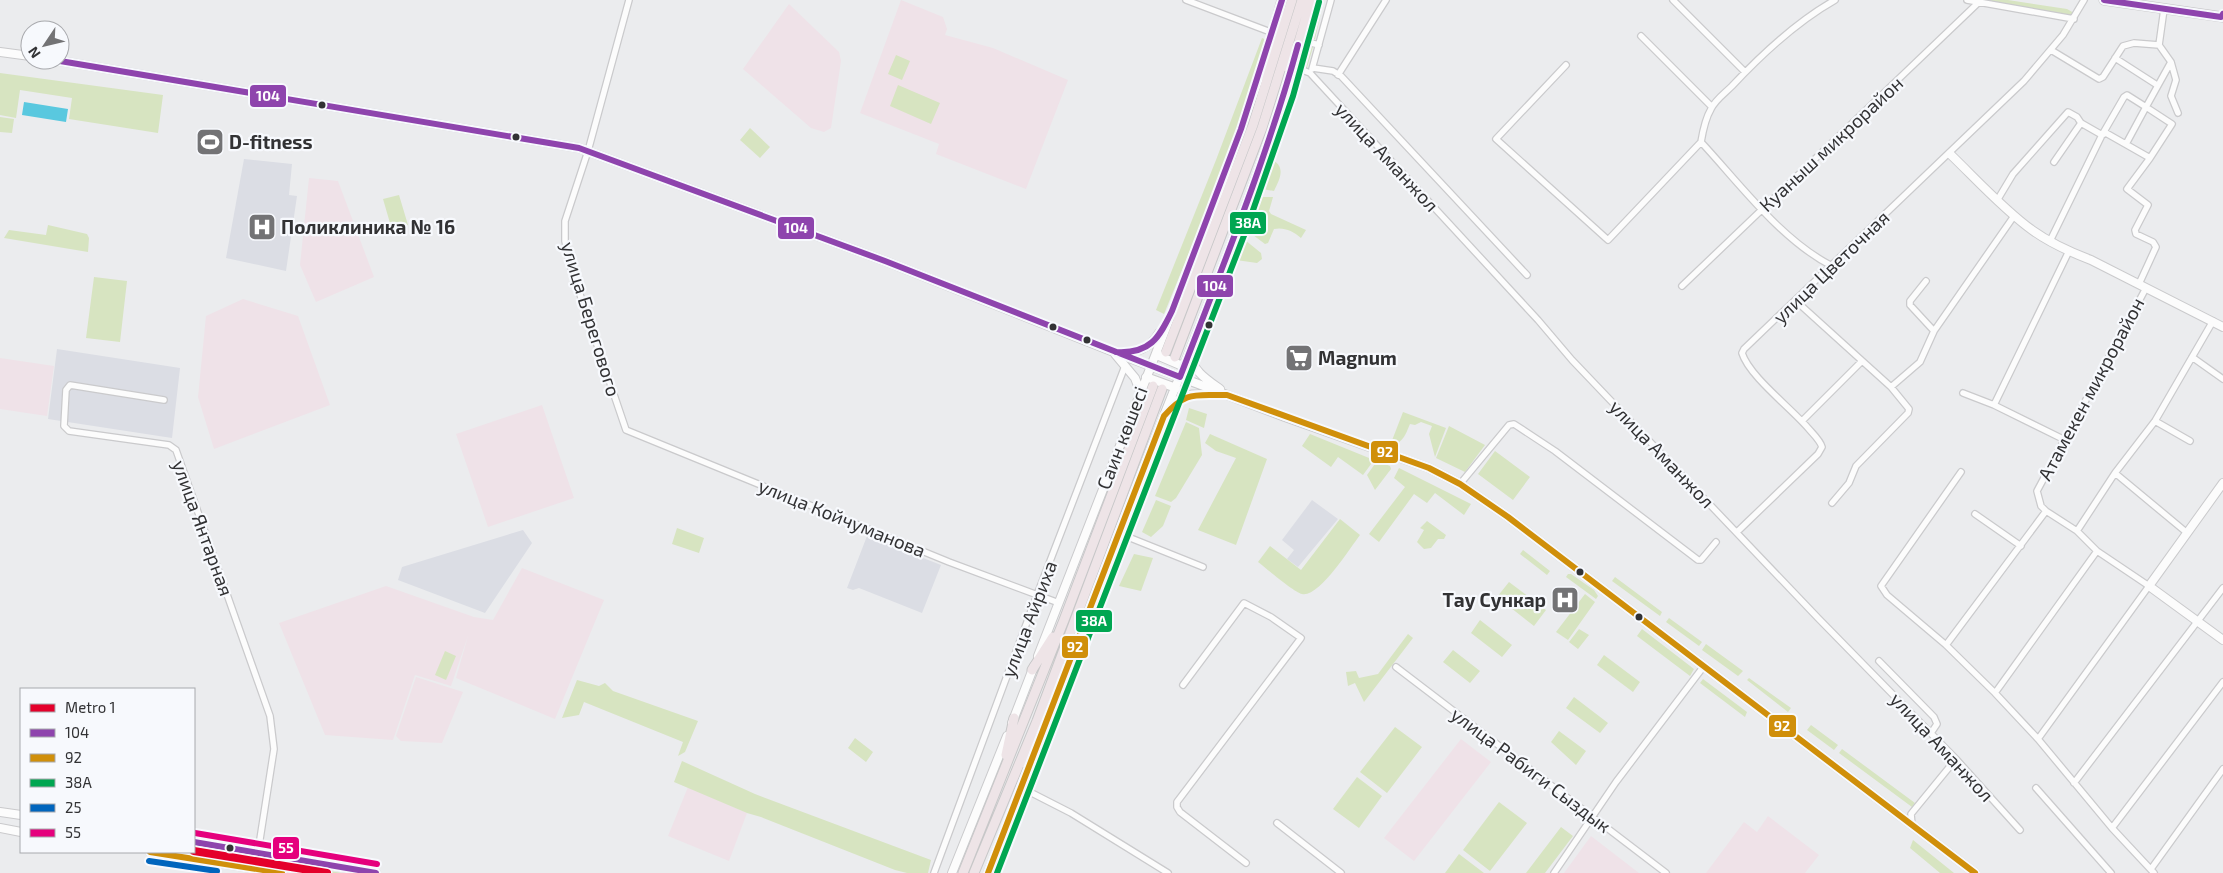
<svg xmlns="http://www.w3.org/2000/svg" width="2223" height="873" font-family="'Exo 2',sans-serif">
  <style>
    .built { fill: #dbdde4 }
    .education { fill: #efe2e8 }
    .green { fill: #d7e4c1 }
    .water { fill: #59c8df }
    .lines { fill: none; stroke-linecap: round; stroke-linejoin: round }
    .primary-tunnel { stroke: #c6c7c9; stroke-width: 9; stroke-dasharray: 9 4.5; stroke-linecap: butt }
    .street-casing { stroke: #cacacc; stroke-width: 8 }
    .secondary-casing { stroke: #cacacc; stroke-width: 10 }
    .primary-casing { stroke: #c7c7c8; stroke-width: 11 }
    .street { stroke: #fcfcfc; stroke-width: 5.5 }
    .secondary { stroke: #fcfcfc; stroke-width: 8 }
    .primary { stroke: #eee4e7; stroke-width: 9 }
    .bus-1-casing { stroke: #f7f9fd; stroke-width: 10 }
    .bus-2-casing { stroke: #f7f9fd; stroke-width: 10 }
    .bus-3-casing { stroke: #f7f9fd; stroke-width: 10 }
    .bus-4-casing { stroke: #f7f9fd; stroke-width: 10 }
    .bus-5-casing { stroke: #f7f9fd; stroke-width: 10 }
    .bus-1 { stroke: #8e44ad; stroke-width: 6 }
    .bus-2 { stroke: #d08f0a; stroke-width: 6 }
    .bus-3 { stroke: #00a651; stroke-width: 6 }
    .bus-4 { stroke: #0065bd; stroke-width: 6 }
    .bus-5 { stroke: #e5007d; stroke-width: 6 }
    .metro-1-casing { stroke: #f7f9fd; stroke-width: 11 }
    .metro-1 { stroke: #e4002b; stroke-width: 8 }
    .bus-dot { fill: #323234; stroke: #f7f9fd; stroke-width: 2 }
    .labels { text-anchor: middle; stroke-width: 4.5; stroke-linejoin: round; paint-order: stroke }
    .poi-label { font-size: 19px; font-weight: bold; fill: #323234; stroke: #f7f9fd; text-anchor: start }
    .street-label { font-size: 19px; fill: #323234; stroke: #f7f9fd }
    .line-badge { stroke: #f7f9fd; stroke-width: 2 }
    .badge-label { font-size: 14px; text-anchor: middle; font-weight: bold; fill: #fff }
  </style>
  <rect width="100%" height="100%" fill="#ebecee"/>
  <path class="built" d="M244,159L292,164L289,195L297,196L286,271L226,258Z
    M57,349L180,368L172,438L48,419Z
    M1312,500L1338,519L1298,567L1287,559L1294,550L1282,540Z
    M523,530L532,543L485,613L398,580L402,567Z
    M867,536L941,565L922,613L859,588L853,590L847,588Z"/>
  <path class="education" d="M901,0L943,17L947,29L945,35L993,48L1068,80L1026,189L936,154L939,144L860,113Z
    M789,4L839,52L841,61L831,128L824,132L811,128L743,69Z
    M309,178L338,181L374,277L316,302L300,265Z
    M243,299L298,316L330,405L214,449L198,397L206,316Z
    M0,358L54,366L47,416L0,409Z
    M542,405L574,498L488,527L456,434Z
    M522,568L604,600L555,719L456,678L468,636L451,686L415,675L393,740L325,735L279,623L386,586L474,617L493,620Z
    M416,677L463,692L442,743L401,741L396,736Z
    M1461,739L1491,762L1414,861L1384,838Z
    M688,787L747,813L729,861L668,836Z
    M1768,816L1819,855L1805,873H1706L1744,822L1757,832Z
    M1591,836L1639,873H1564Z"/>
  <path class="green" d="M1317,0H1324L1315,39H1307Z
    M1967,0H2008L2067,9L2074,13V19Z
    M1262,38L1269,41L1227,160L1164,314L1156,310L1216,160Z
    M1305,45L1313,47L1306,71L1299,68Z
    M896,55L910,61L902,80L888,74Z
    M0,73L163,95L158,133L69,119L72,98L20,90L16,118L0,115Z
    M898,85L940,103L931,124L890,106Z
    M0,117L14,119L12,133L0,132Z
    M750,128L770,147L760,158L740,140Z
    M1267,158C1287,164 1281,177 1274,191L1256,188Z
    M399,195L408,225L392,230L383,199Z
    M1262,197H1273L1269,211L1271,214L1306,230L1301,238C1293,231 1284,227 1274,229L1268,243L1265,244L1249,232Z
    M48,225L87,234L89,238L88,252L4,238L9,230L46,235Z
    M1245,240L1261,253L1262,259L1257,263L1236,260Z
    M94,277L127,281L120,342L86,338Z
    M1189,408L1207,414L1204,428L1186,420Z
    M1403,412L1446,428L1435,457L1429,434L1432,426L1421,422L1415,425L1410,424C1406,433 1403,445 1391,443Z
    M1186,422L1199,428L1202,455L1176,498L1171,502L1155,496Z
    M1449,426L1485,445L1465,472L1436,458Z
    M1210,434L1267,459L1236,545L1198,530L1236,458L1216,451L1205,443Z
    M1310,434L1374,460L1363,475L1338,457L1331,467L1302,446Z
    M1495,451L1530,477L1513,500L1478,474Z
    M1377,461L1390,466L1391,469L1375,490L1367,475Z
    M1399,468L1471,504L1464,515L1435,493L1427,503L1414,494L1379,542L1369,534L1405,487L1394,478Z
    M1156,500L1171,506L1163,526L1151,537L1142,532Z
    M1340,519L1360,535C1350,548 1319,598 1302,594C1294,592 1267,569 1258,562L1270,546L1301,570Z
    M1427,521L1446,535L1444,539H1438L1431,548L1424,549L1417,542L1424,530L1420,528Z
    M677,528L704,538L699,553L672,544Z
    M1523,550L1550,571L1547,575L1520,554Z
    M1134,554L1153,558L1141,591L1119,586Z
    M1568,574H1571L1594,590L1598,596L1596,599L1566,577Z
    M1615,577L1662,612L1660,616L1612,581Z
    M1509,582L1546,610L1534,626L1497,597Z
    M1585,594L1595,602L1568,640L1556,632Z
    M1096,610L1078,659L1076,657L1092,611Z
    M1669,618L1702,642L1699,646L1666,622Z
    M1480,620L1512,645L1502,657L1471,633Z
    M1579,629L1589,635L1578,649L1569,642Z
    M1642,629L1694,669L1690,676L1637,636Z
    M1408,634L1413,638L1364,702L1355,683L1348,686L1346,672L1356,671L1359,678L1378,674Z
    M1706,644L1743,671L1738,676L1702,650Z
    M1453,650L1480,671L1470,683L1443,662Z
    M445,651L456,656L446,680L435,675Z
    M1604,655L1640,682L1633,692L1597,665Z
    M1072,668H1076L1071,686L1049,733Z
    M1749,678L1791,708L1788,712L1747,680Z
    M1703,679L1747,712L1745,717L1700,683Z
    M577,680L599,686L605,683L613,691L698,721L685,752L678,756L683,742L584,702L579,715L562,718Z
    M1574,697L1608,723L1600,733L1566,708Z
    M1811,725L1838,745L1834,750L1807,730Z
    M1395,727L1422,747L1387,793L1360,772Z
    M1559,731L1586,751L1576,765L1551,742Z
    M855,738L873,752L866,762L848,748Z
    M1842,749L1915,803L1912,807L1839,753Z
    M682,761L755,794L931,860L928,873H907L895,870L761,817L747,813L674,782Z
    M1357,777L1382,796L1359,828L1333,809Z
    M1499,802L1527,823L1490,871L1463,850Z
    M1561,827L1573,836L1545,873H1526Z
    M1913,840L1954,873H1940L1910,848Z
    M194,848L342,873H308L272,865L183,852H194Z
    M1459,854L1484,873H1445Z"/>
  <path class="water" d="M24,102L68,109L66,122L22,115Z"/>
  <g class="lines">
    <path class="primary-tunnel" d="M1153,386L1166,352
      M1162,389L1175,357"/>
    <defs>
      <path id="street" d="M629,0L588,151L565,221V241L570,265L626,430L949,562L1059,603
        M1186,0L1273,33
        M1673,0L1745,72
        M1967,0L2074,19
        M1641,36L1712,107
        M1300,40L1319,45
        M2051,50L2099,79L2103,77L2123,46L2134,43L2159,45
        M2115,58L2157,85
        M2171,62L2176,80L2171,96L2178,113
        M1566,65L1496,139L1608,240L1701,142C1703,130 1705,119 1711,109C1715,100 1725,93 1732,86C1762,54 1796,22 1835,0
        M1292,66L1310,73L1538,320L1572,360L1818,618L1956,759L2020,830
        M1313,68L1333,71L1341,76L1527,275
        M1312,69L1331,0
        M1338,75L1386,0
        M1701,142C1740,184 1781,240 1832,266
        M2054,162L2081,123L2102,135L2124,97L2127,95L2146,107L2126,144
        M1998,199L2013,174L2068,112L2077,117L2081,123
        M2050,241L2102,135L2106,133L2150,158
        M1926,281L1910,301V305L1934,331
        M2139,284L2156,247L2153,242L2136,234L2135,230L2148,205L2127,189L2150,158L2172,124L2146,107L2171,62L2159,45L2164,9
        M1682,286L1979,2
        M1796,301L1891,387L1909,409L1908,413L1856,466L1849,483L1832,503
        M2192,357L2223,379
        M1891,387L1920,362L1934,331L2014,216
        M1963,393L1994,405L2065,440
        M164,400L70,385L66,390L64,426L69,431L169,445L176,450L270,716L274,749L258,852
        M1994,405L2069,251
        M1802,421L1862,361
        M2155,421L2190,441
        M1961,472L1881,586L1887,595L1946,645L1995,693L2038,739L2112,828L2154,873
        M2115,473L2186,532
        M1460,484L1509,425L1514,424L1555,451L1698,560H1701L1716,542
        M1975,514L2021,546
        M2077,531L2115,473L2155,421L2213,321
        M1737,532L1818,454L1822,447C1820,440 1813,434 1808,428C1791,408 1749,376 1742,353L1744,349L2024,81L2063,35L2084,0
        M1118,533L1203,567
        M1946,645L2046,511
        M1879,661L1934,717L1937,724L1931,733
        M1396,667L1666,873
        M1183,685L1244,603L1271,617L1301,638L1177,802V807L1180,812L1246,863
        M1995,693L2097,551
        M2038,739L2149,586L2097,551L2077,531L2046,511L2041,506L2037,491L2146,288
        M2074,783L2223,588
        M1022,788L1071,813L1168,873
        M2036,788L2111,873
        M1277,823L1341,873
        M1912,825L1911,814L1956,759
        M2112,828L2223,682
        M2151,869L2223,769
        M934,873L1037,595L1125,366
        M1554,873L1616,782L1704,666"/>
      <path id="secondary" d="M0,52L30,56
        M54,60L579,148L885,261L1114,352L1285,417L1429,468L1460,484L1508,517L1975,873
        M1950,154C1975,178 2004,210 2032,230C2050,243 2070,252 2091,260L2223,327
        M1157,351L1159,356L1180,365L1185,363
        M1118,353C1136,353 1150,349 1159,333
        M1115,354L1135,378L1140,391
        M1190,354C1193,371 1206,379 1220,389
        M1146,377L1176,388
        M1170,408C1186,388 1200,396 1223,395
        M2223,483L2149,586L2223,640
        M1038,656L1222,184L1264,64
        M1012,723L1034,666
        M1042,737C1081,630 1121,523 1163,418C1210,300 1259,181 1294,59
        M0,812L21,815
        M0,828L21,832
        M194,842L376,873
        M150,852L282,873
        M952,873L1007,736
        M988,873L1038,747"/>
      <path id="primary" d="M2104,0L2223,17
        M1287,67L1298,45L1311,0
        M1265,75L1269,48L1282,0
        M1166,352L1253,125L1292,0
        M1175,357L1262,128L1302,0
        M1032,670L1053,637
        M1055,703L1061,668
        M1006,755L1014,718
        M1025,763L1044,731
        M963,873L1064,620L1153,386
        M974,873L1037,721L1162,389"/>
    </defs>
    <use href="#street" class="street-casing"/>
    <use href="#secondary" class="secondary-casing"/>
    <use href="#primary" class="primary-casing"/>
    <use href="#street" class="street"/>
    <use href="#secondary" class="secondary"/>
    <use href="#primary" class="primary"/>
    <defs>
      <path id="bus-1" d="M2104,0L2221,17L2223,14
        M54,60L579,148L885,261L1180,377C1222,268 1267,158 1298,45
        M1116,352C1150,354 1159,338 1172,311L1241,129L1282,0
        M194,842L376,873"/>
      <path id="bus-2" d="M150,852L282,873
        M988,873L1164,416C1187,390 1195,396 1227,395L1429,468L1460,484L1508,517L1975,873"/>
      <path id="bus-3" d="M997,873L1245,233L1293,96L1319,2"/>
      <path id="bus-4" d="M194,851L324,873
        M149,861L217,871"/>
      <path id="bus-5" d="M195,833L377,864"/>
    </defs>
    <use href="#bus-1" class="bus-1-casing"/>
    <use href="#bus-2" class="bus-2-casing"/>
    <use href="#bus-3" class="bus-3-casing"/>
    <use href="#bus-4" class="bus-4-casing"/>
    <use href="#bus-5" class="bus-5-casing"/>
    <use href="#bus-1" class="bus-1"/>
    <use href="#bus-2" class="bus-2"/>
    <use href="#bus-3" class="bus-3"/>
    <use href="#bus-4" class="bus-4"/>
    <use href="#bus-5" class="bus-5"/>
    <defs>
      <path id="metro-1" d="M194,851L327,873"/>
    </defs>
    <use href="#metro-1" class="metro-1-casing"/>
    <use href="#metro-1" class="metro-1"/>
  </g>
  <defs>
    <symbol id="stadium-square" viewBox="-11 -11 22 22"><rect x="-9" y="-9" width="18" height="18" rx="4" fill="#737375" stroke="#f7f9fd"/><path d="M0-5a6.5 5 0 1 0 0 10a6.5 5 0 1 0 0-10ZM-3.5-1.8h7v3.6h-7Z" fill="#fff"/></symbol>
    <symbol id="hospital-square" viewBox="-11 -11 22 22"><rect x="-9" y="-9" width="18" height="18" rx="4" fill="#737375" stroke="#f7f9fd"/><path d="M-5-5h3v3.5h4V-5h3V5h-3V1.5h-4V5h-3Z" fill="#fff"/></symbol>
    <symbol id="supermarket-square" viewBox="-11 -11 22 22"><rect x="-9" y="-9" width="18" height="18" rx="4" fill="#737375" stroke="#f7f9fd"/><path d="M-6-5.5h2.5l.6 2H6L4.5 2H-2.5L-4.4-4H-6ZM-1.5 3.2a1.3 1.3 0 1 0 .1 0ZM3 3.2a1.3 1.3 0 1 0 .1 0Z" fill="#fff"/></symbol>
  </defs>
  <g fill-rule="evenodd">
    <use href="#stadium-square" x="194" y="126" width="32" height="32"/>
    <use href="#hospital-square" x="246" y="211" width="32" height="32"/>
    <use href="#supermarket-square" x="1283" y="342" width="32" height="32"/>
    <use href="#hospital-square" x="1549" y="584" width="32" height="32"/>
  </g>
  <g class="bus-dot">
    <circle cx="322" cy="105" r="4.5"/>
    <circle cx="516" cy="137" r="4.5"/>
    <circle cx="1209" cy="325" r="4.5"/>
    <circle cx="1053" cy="327" r="4.5"/>
    <circle cx="1087" cy="340" r="4.5"/>
    <circle cx="1580" cy="572" r="4.5"/>
    <circle cx="1639" cy="617" r="4.5"/>
    <circle cx="230" cy="848" r="4.5"/>
  </g>
  <g class="labels">
    <g class="poi-label">
      <text x="229" y="149">D-fitness</text>
      <text x="281" y="234">Поликлиника № 16</text>
      <text x="1318" y="365">Magnum</text>
      <text x="1546" y="607" text-anchor="end">Тау Сункар</text>
    </g>
    <g class="street-label">
      <text transform="translate(1831 144) rotate(-43)" y="7">Куаныш микрорайон</text>
      <text transform="translate(1387 157) rotate(47)" y="7">улица Аманжол</text>
      <text transform="translate(1831 267) rotate(-44)" y="7">улица Цветочная</text>
      <text transform="translate(591 319) rotate(73)" y="7">улица Берегового</text>
      <text transform="translate(2091 389) rotate(-62)" y="7">Атамекен микрорайон</text>
      <text transform="translate(1122 438) rotate(-69)" y="7">Саин көшесі</text>
      <text transform="translate(1662 454) rotate(46)" y="7">улица Аманжол</text>
      <text transform="translate(842 518) rotate(22)" y="7">улица Койчуманова</text>
      <text transform="translate(203 528) rotate(70)" y="7">улица Янтарная</text>
      <text transform="translate(1029 619) rotate(-69)" y="7">улица Айриха</text>
      <text transform="translate(1942 747) rotate(47)" y="7">улица Аманжол</text>
      <text transform="translate(1531 770) rotate(37)" y="7">улица Рабиги Сыздык</text>
    </g>
  </g>
  <g class="line-badge">
    <rect x="249" y="84" width="38" height="24" rx="5" fill="#8e44ad"/>
    <rect x="1229" y="211" width="38" height="24" rx="5" fill="#00a651"/>
    <rect x="777" y="216" width="38" height="24" rx="5" fill="#8e44ad"/>
    <rect x="1196" y="274" width="38" height="24" rx="5" fill="#8e44ad"/>
    <rect x="1370" y="440" width="29" height="24" rx="5" fill="#d08f0a"/>
    <rect x="1075" y="609" width="38" height="24" rx="5" fill="#00a651"/>
    <rect x="1061" y="635" width="28" height="24" rx="5" fill="#d08f0a"/>
    <rect x="1768" y="714" width="29" height="24" rx="5" fill="#d08f0a"/>
    <rect x="272" y="836" width="28" height="24" rx="5" fill="#e5007d"/>
  </g>
  <g class="badge-label">
    <text x="268" y="101">104</text>
    <text x="1248" y="228">38А</text>
    <text x="796" y="233">104</text>
    <text x="1215" y="291">104</text>
    <text x="1385" y="457">92</text>
    <text x="1094" y="626">38А</text>
    <text x="1075" y="652">92</text>
    <text x="1782" y="731">92</text>
    <text x="286" y="853">55</text>
  </g>
  <rect x="20" y="688" width="175" height="165" fill="#f7f9fd" stroke="#a8a9ad"/>
  <rect x="30" y="704" width="25" height="8" fill="#e4002b" stroke="#a8a9ad"/>
  <text x="65" y="713" font-size="15" fill="#323234">Metro 1</text>
  <rect x="30" y="729" width="25" height="8" fill="#8e44ad" stroke="#a8a9ad"/>
  <text x="65" y="738" font-size="15" fill="#323234">104</text>
  <rect x="30" y="754" width="25" height="8" fill="#d08f0a" stroke="#a8a9ad"/>
  <text x="65" y="763" font-size="15" fill="#323234">92</text>
  <rect x="30" y="779" width="25" height="8" fill="#00a651" stroke="#a8a9ad"/>
  <text x="65" y="788" font-size="15" fill="#323234">38А</text>
  <rect x="30" y="804" width="25" height="8" fill="#0065bd" stroke="#a8a9ad"/>
  <text x="65" y="813" font-size="15" fill="#323234">25</text>
  <rect x="30" y="829" width="25" height="8" fill="#e5007d" stroke="#a8a9ad"/>
  <text x="65" y="838" font-size="15" fill="#323234">55</text>
  <g transform="translate(45 45) rotate(235)"><circle r="24" fill="#f7f9fd" stroke="#a8a9ad"/>
  <path d="M0-4L9 19L0 12L-9 19Z" fill="#737375"/>
  <text y="-8" font-size="14" font-weight="bold" text-anchor="middle" fill="#323234">N</text>
  </g>
</svg>
